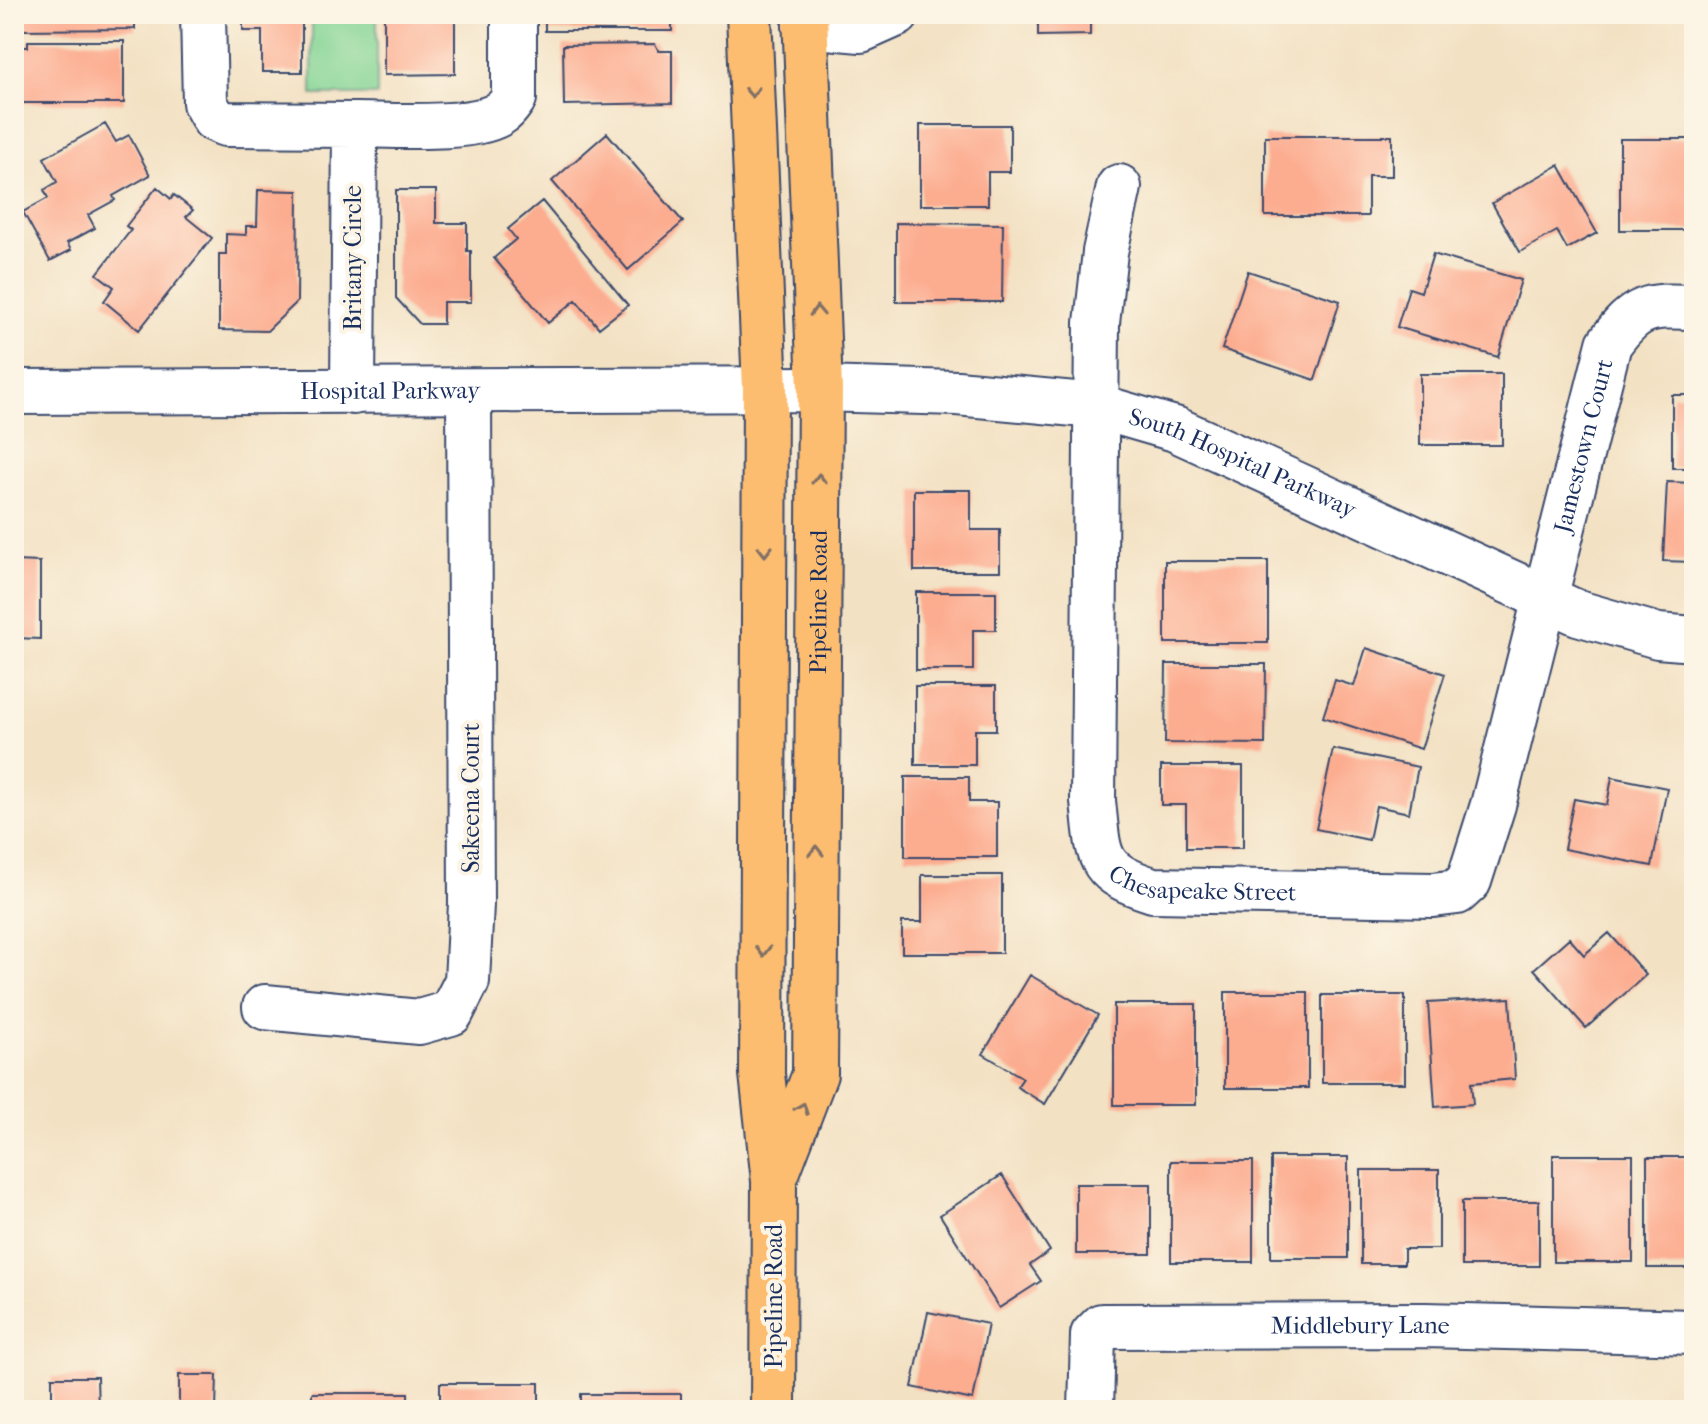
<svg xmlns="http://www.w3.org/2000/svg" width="1708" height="1424" font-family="'IM FELL French Canon',serif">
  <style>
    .green { fill: #85d595; stroke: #50827a; stroke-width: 2 }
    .building { fill: #fcac8f }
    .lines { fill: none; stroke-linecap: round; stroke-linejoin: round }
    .minor-casing { stroke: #3b4a6d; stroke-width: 48 }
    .major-casing { stroke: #3b4a6d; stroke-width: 48 }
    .minor { stroke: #fff; stroke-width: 44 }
    .major { stroke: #fcbd6f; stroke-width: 44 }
    .oneway { stroke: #806f66 }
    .labels { text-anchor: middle; stroke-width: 8; stroke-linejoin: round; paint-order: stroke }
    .street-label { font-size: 24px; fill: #1b2f5e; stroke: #fcf5e5 }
  </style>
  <rect width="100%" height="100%" fill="#fcf5e5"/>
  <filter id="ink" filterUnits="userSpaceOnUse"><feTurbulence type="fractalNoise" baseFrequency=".0125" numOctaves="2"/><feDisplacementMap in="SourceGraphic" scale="16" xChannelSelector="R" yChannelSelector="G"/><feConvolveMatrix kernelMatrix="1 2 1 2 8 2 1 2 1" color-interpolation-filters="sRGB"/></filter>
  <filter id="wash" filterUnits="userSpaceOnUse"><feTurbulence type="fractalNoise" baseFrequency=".006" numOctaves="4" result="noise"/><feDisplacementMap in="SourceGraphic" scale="32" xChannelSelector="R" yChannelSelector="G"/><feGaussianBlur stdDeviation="1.8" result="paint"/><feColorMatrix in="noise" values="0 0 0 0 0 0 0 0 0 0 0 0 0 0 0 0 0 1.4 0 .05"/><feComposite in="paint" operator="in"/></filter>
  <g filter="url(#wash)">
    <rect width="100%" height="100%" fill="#f3e1c3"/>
    <path class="green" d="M312,14H377V95H312Z"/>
    <g id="blocks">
      <path class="building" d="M18,14H135V29L18,30Z
        M243,14H302V72H262V31H243Z
        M384,14H455V74L384,75Z
        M545,14H672V31H545Z
        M1038,14H1090V35L1038,36Z
        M28,41H124V103H14V47H28Z
        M655,44L659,51H672V103L564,105L563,45Z
        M105,124L116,142L129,135L150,175L113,196L115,200L88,215L95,228L67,243L71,250L50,261L23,212L48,198L44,190L57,182L44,158Z
        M920,125H1010V172H988V205H920Z
        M607,133L683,222L628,270L552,181Z
        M1265,136H1392V176H1368V216H1265Z
        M1620,139H1694V230H1620Z
        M1559,165L1597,233L1567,249L1557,231L1520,252L1492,203Z
        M157,187L171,199L174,195L193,210L186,217L212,238L139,330L104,301L114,287L97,274L131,230L126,226Z
        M258,190L298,191L297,302L267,331L219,330V254H226V234L246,235V226H257Z
        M396,190H436V223H467V251H471V302H443V324H420L396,298Z
        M542,201L628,305L599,328L576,300L548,323L494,258L516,239L508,229Z
        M896,223L1003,224L1002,302H896Z
        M1433,254L1521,280L1498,357L1397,327L1409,288L1421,292Z
        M1248,271L1340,301L1315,380L1222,349Z
        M1420,374H1502V445H1420Z
        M1672,395H1694V468H1672Z
        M1667,482L1694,483V562L1663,561Z
        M914,490H971V530H1000V571H914Z
        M14,561L40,562V639L14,638Z
        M1165,561H1268V643H1165Z
        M916,592H996V630H973V670H916Z
        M1366,648L1445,674L1421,749L1323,717L1335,680L1354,686Z
        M1166,664H1266L1265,744L1165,743Z
        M915,686H996V730H975V765H915Z
        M1333,749L1418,767L1409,813L1376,806L1369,840L1316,829Z
        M1161,766H1243V848H1186V805H1161Z
        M905,777H969V802H997V857H905Z
        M1612,777L1667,788L1652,866L1564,849L1574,799L1607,805Z
        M922,875H1002V953H902V922H922Z
        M1609,933L1646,975L1586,1028L1534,969L1569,938L1584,955Z
        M1030,975L1098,1015L1045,1104L1017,1087L1023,1078L983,1054Z
        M1225,992H1308V1088H1225Z
        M1322,995H1405V1083H1322Z
        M1510,998L1515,1079L1471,1083L1473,1104L1435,1107L1428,1003Z
        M1114,1004H1196V1105H1114Z
        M1553,1155H1633V1262H1553Z
        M1271,1157H1348V1258H1271Z
        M1647,1157H1694V1268H1647Z
        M1171,1161H1253V1262H1171Z
        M1361,1170H1439V1249H1404V1264H1361Z
        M1002,1175L1050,1251L1030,1265L1041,1281L999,1308L940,1215Z
        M1076,1184H1151V1254H1076Z
        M1462,1201H1539V1266H1462Z
        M928,1312L988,1324L973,1400L912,1387Z
        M179,1375H217L216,1410H179Z
        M52,1377H97L98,1410H52Z
        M440,1383H539V1410H440Z
        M312,1393H408V1410H312Z
        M581,1394H681V1410H581Z"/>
    </g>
  </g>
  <g filter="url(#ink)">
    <use href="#blocks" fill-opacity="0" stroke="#3b4a6d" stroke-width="2"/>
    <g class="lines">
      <defs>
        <g id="minor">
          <path d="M203,14L205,103L214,119L225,124L355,125L353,392"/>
          <path d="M805,25L861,30L897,14"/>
          <path d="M355,125C388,125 477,132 502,112C507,109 511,102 514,98V14"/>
          <path id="s1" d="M1119,187L1105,252L1097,323L1093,801C1099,857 1095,872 1153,890L1433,895L1457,892L1469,881L1493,805L1609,344C1636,306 1648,305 1694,307"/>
          <path id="s2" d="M14,392L820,389L957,393L1096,406L1175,429L1578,613L1658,636L1694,639"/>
          <path d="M265,1007L419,1022L451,1013L467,981L471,904L469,391"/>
          <path id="s3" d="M1091,1410L1093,1335L1102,1326L1425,1325L1694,1332"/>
        </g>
        <g id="major">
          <path d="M749,14L765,389L762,1074L774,1181L773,1410"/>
          <path id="s4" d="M777,1173L815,1074L820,389L805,14"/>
        </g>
      </defs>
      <use href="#minor" class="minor-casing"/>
      <use href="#major" class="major-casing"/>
      <use href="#minor" class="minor"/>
      <use href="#major" class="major"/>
    </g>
    <defs><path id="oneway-chevron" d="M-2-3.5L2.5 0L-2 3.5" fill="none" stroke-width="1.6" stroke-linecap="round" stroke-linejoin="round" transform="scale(2)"/></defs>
    <g class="oneway">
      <use href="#oneway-chevron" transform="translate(752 92) rotate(87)"/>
      <use href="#oneway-chevron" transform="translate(817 311) rotate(-92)"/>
      <use href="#oneway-chevron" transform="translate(819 479) rotate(-90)"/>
      <use href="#oneway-chevron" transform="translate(765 551) rotate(90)"/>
      <use href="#oneway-chevron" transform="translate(816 851) rotate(-90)"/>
      <use href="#oneway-chevron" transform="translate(763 951) rotate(90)"/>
      <use href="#oneway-chevron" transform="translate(802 1108) rotate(-69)"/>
    </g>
  </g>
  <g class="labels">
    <g class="street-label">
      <text transform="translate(353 258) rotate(-90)" y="8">Britany Circle</text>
      <text dy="8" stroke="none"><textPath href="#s2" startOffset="376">Hospital Parkway</textPath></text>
      <text dy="8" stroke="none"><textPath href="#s1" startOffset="1506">Jamestown Court</textPath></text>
      <text dy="8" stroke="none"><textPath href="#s2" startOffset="1240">South Hospital Parkway</textPath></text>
      <text dy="8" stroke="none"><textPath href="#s4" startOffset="578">Pipeline Road</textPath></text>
      <text transform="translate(471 798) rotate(-90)" y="8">Sakeena Court</text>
      <text dy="8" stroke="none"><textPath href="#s1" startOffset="784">Chesapeake Street</textPath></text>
      <text transform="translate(774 1296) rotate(-90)" y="8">Pipeline Road</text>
      <text dy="8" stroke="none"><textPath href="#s3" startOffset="346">Middlebury Lane</textPath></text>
    </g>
  </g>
  <rect width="1708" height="1424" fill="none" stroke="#fcf5e5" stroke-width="48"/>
</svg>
